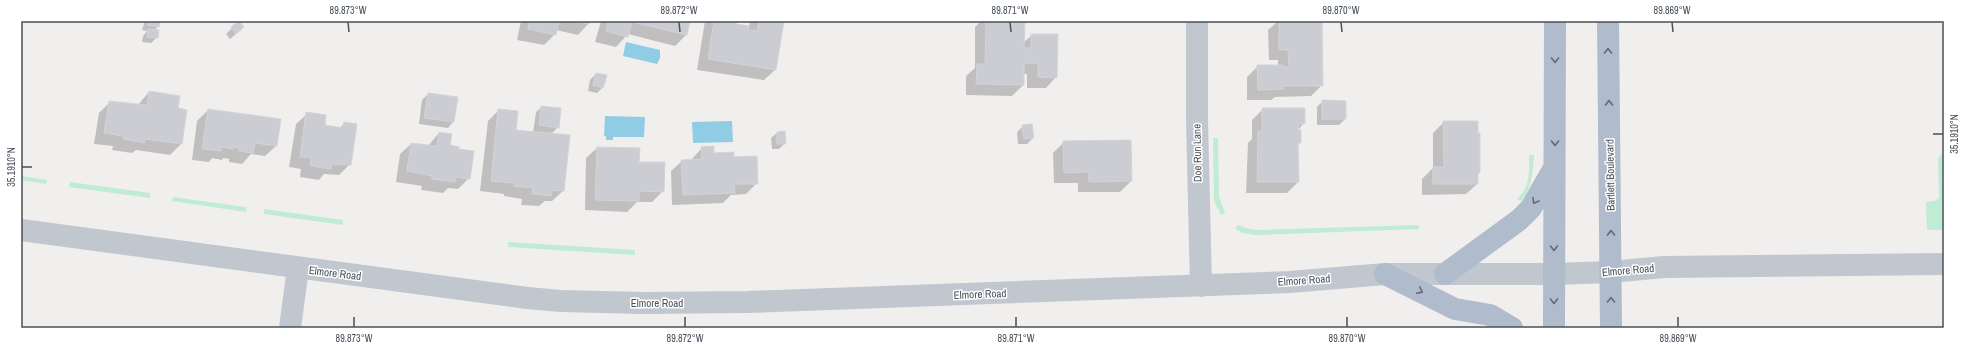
<svg xmlns="http://www.w3.org/2000/svg" width="1965" height="349" font-family="'Archivo Narrow',sans-serif">
  <style>
    .green { fill: #c0ebd4 }
    .water { fill: #90cde5 }
    .shadow { fill: #0003 }
    .building { fill: #cccdd3; stroke: #d3d4d9 }
    .lines { fill: none; stroke-linecap: round; stroke-linejoin: round }
    .minor { stroke: #c0c7cf; stroke-width: 22 }
    .major { stroke: #b0bbcb; stroke-width: 22 }
    .oneway { stroke: #626b76 }
    .ticks { fill: none; stroke: #48505a; stroke-width: 1.5 }
    .labels { text-anchor: middle; stroke-width: 3; stroke-linejoin: round; paint-order: stroke }
    .street-label { font-size: 11px; fill: #48505a; stroke: #fff }
    .neatline { fill: none; stroke: #48505a; stroke-width: 1.5 }
    .ticks-label { font-size: 10px; text-anchor: middle; fill: #48505a }
  </style>
  <rect width="100%" height="100%" fill="#f1eeee"/>
  <path class="green" d="M1213,138H1218L1219,197L1225,213L1221,215L1214,201Z
    M1944,153V230H1927L1926,202L1935,201L1939,198L1938,160V157Z
    M1529,155H1534C1533,172 1532,188 1521,201L1517,199C1531,186 1529,172 1529,155Z
    M21,176L47,180L46,184L21,180Z
    M70,182L150,193V198L69,187Z
    M173,197L246,207V212L172,201Z
    M264,209L343,220V225L264,214Z
    M1238,225L1249,229L1257,230L1419,225V229L1256,235L1243,233L1235,229Z
    M508,242L635,250V255L508,247Z"/>
  <path class="water" d="M626,42L660,50V58L657,64L623,56Z
    M605,116L645,117L644,137H613V140H606V136H604Z
    M732,121L733,142L693,143L692,122Z"/>
  <path class="shadow" d="M145,21H159L158,26L154,31L157,37L151,43L142,42L143,36L147,31L142,30Z
    M521,21H589L588,24L578,35L556,30L555,34L544,45L517,40Z
    M601,21H689L686,35L675,46L628,34L616,47L595,42Z
    M705,21H736L735,24L749,27L750,21H783L775,70L764,80L697,70Z
    M981,21H1024L1023,43L1032,35L1056,77L1046,88H1027V74H1023V85L1012,96L966,95V76L975,68V27Z
    M1278,21H1321L1322,85L1311,96L1275,97L1271,100H1247V77L1258,66H1278V60H1269L1268,30Z
    M238,22L237,33L230,39L226,34Z
    M596,74L603,87L597,93L588,91L590,80Z
    M149,92L177,109L181,144L170,155L136,150L132,153L112,150L113,146L94,144L99,113L110,102L138,105Z
    M428,94L457,98L453,122L448,128L419,124L422,100Z
    M1323,101L1345,119L1339,125H1317V107Z
    M542,107L558,127L551,134L563,191L552,201H545L539,206L521,205L522,199L504,196V194L480,191L488,121L499,110L515,131L533,133L536,112Z
    M1263,109L1304,123L1297,131L1300,142L1297,145L1298,182L1287,193H1246L1248,143L1252,139V120Z
    M208,110L276,146L265,156L251,154L242,164L229,162V159L223,158L222,160L212,158L209,162L192,160L197,121Z
    M307,114L324,126L340,128L344,123L350,164L339,175L324,174L319,180L300,177L301,169L289,167L296,124Z
    M1444,122L1479,173L1477,175V184L1466,194L1422,195V179L1433,168V133Z
    M1023,126L1033,138L1027,144H1018L1017,132Z
    M439,133L469,178L458,189L448,188L443,193L421,190L422,186L396,182L400,154L411,144L428,146Z
    M777,133L785,143L779,149H772L771,138Z
    M1064,142L1131,181L1120,192H1078V183H1054L1053,153Z
    M597,148L638,162L663,191L652,202H637L627,212L585,210L586,158Z
    M702,148L713,154L733,158L757,183L746,194L731,195L723,203L672,205L671,171L682,161L691,160Z"/>
  <path class="building" d="M148,21H160L159,27L147,25Z
    M239,21L244,27L236,34L231,27Z
    M529,21H559L556,35L528,29Z
    M574,21H590L589,24Z
    M608,21H690L687,35L632,22L628,37L606,31Z
    M714,21H737L736,24L749,26L748,30L757,31L759,21H784L776,70L708,59Z
    M986,21H1025L1024,48H1031V34H1058L1057,78L1038,77V63H1024V85L976,84L977,64H985Z
    M1279,21H1322L1323,86H1283V89L1258,90L1257,65H1283V67H1289L1288,50H1279Z
    M148,29L159,30L158,38L147,37Z
    M596,73L607,75L603,88L593,85Z
    M149,91L180,96L178,108L187,110L182,144L145,139L144,143L123,139V136L104,133L109,101L147,105Z
    M428,93L458,97L454,122L424,118Z
    M1322,100L1346,101V119H1322Z
    M541,106L561,108L559,128L539,125Z
    M1262,108H1305V124H1298V130H1301V143H1298L1299,182H1257L1258,131H1262Z
    M208,109L281,119L277,146L255,143L253,153L239,151L240,148L234,147L233,149L221,147V151L202,149Z
    M498,109L518,111L516,130L570,135L564,191L552,190L551,196L532,194L533,188L514,186L515,183L491,181Z
    M306,112L326,115L325,125L343,128L344,122L357,124L351,165L332,164L331,169L310,166L311,158L300,157Z
    M1443,121H1478V133H1480V173H1478V184H1433V167H1444Z
    M1032,124L1034,138L1024,139L1022,125Z
    M785,131L786,144H777V132Z
    M439,132L452,134L450,145L459,147V149L474,151L470,179L456,177L455,182L432,179V176L407,171L411,143L437,146Z
    M1131,140L1132,181L1089,182L1088,172L1064,173L1063,141Z
    M714,146V153L734,152V157L757,156L758,184H734L735,193L683,195L681,160L702,159L701,147Z
    M597,147L640,148L639,162H665L664,192L639,191V201L595,200Z"/>
  <g class="lines">
    <path class="minor" d="M1197,21V120L1201,286
      M21,230L527,298L561,301L643,303L747,302L1290,282L1385,274H1554L1611,272L1664,267L1944,264
      M290,328L298,268"/>
    <path class="major" d="M1608,21L1611,328
      M1385,274L1455,309L1490,315L1512,328
      M1445,274L1519,220L1531,208L1554,168
      M1554,328L1555,21"/>
  </g>
  <defs><path id="oneway-chevron" d="M-2-3.5L2.5 0L-2 3.5" fill="none" stroke-width="1.6" stroke-linecap="round" stroke-linejoin="round"/></defs>
  <g class="oneway">
    <use href="#oneway-chevron" transform="translate(1608 51) rotate(-90)"/>
    <use href="#oneway-chevron" transform="translate(1555 60) rotate(90)"/>
    <use href="#oneway-chevron" transform="translate(1609 103) rotate(-91)"/>
    <use href="#oneway-chevron" transform="translate(1555 143) rotate(90)"/>
    <use href="#oneway-chevron" transform="translate(1535 201) rotate(120)"/>
    <use href="#oneway-chevron" transform="translate(1611 233) rotate(-91)"/>
    <use href="#oneway-chevron" transform="translate(1554 248) rotate(90)"/>
    <use href="#oneway-chevron" transform="translate(1420 291) rotate(26)"/>
    <use href="#oneway-chevron" transform="translate(1611 300) rotate(-89)"/>
    <use href="#oneway-chevron" transform="translate(1554 301) rotate(90)"/>
  </g>
  <path class="ticks" d="M348,22L349,32M679,22L680,32M1010,22L1011,32M1341,22L1342,32M1672,22L1673,32M1933,134H1943M22,167H32M354,317V327M685,317V327M1016,317V327M1347,317V327M1678,317V327"/>
  <g class="labels">
    <g class="street-label">
      <text transform="translate(1197 153) rotate(-91)" y="4">Doe Run Lane</text>
      <text transform="translate(1610 175) rotate(-91)" y="4">Bartlett Boulevard</text>
      <text transform="translate(1628 270) rotate(-5)" y="4">Elmore Road</text>
      <text transform="translate(335 273) rotate(7)" y="4">Elmore Road</text>
      <text transform="translate(1304 280) rotate(-4)" y="4">Elmore Road</text>
      <text transform="translate(980 294) rotate(-2)" y="4">Elmore Road</text>
      <text x="657" y="307">Elmore Road</text>
    </g>
  </g>
  <rect width="1965" height="349" fill="none" stroke="#ffffff" stroke-width="44"/>
  <rect x="22" y="22" width="1921" height="305" class="neatline"/>
  <g class="ticks-label">
    <text x="348" y="14">89.873°W</text>
    <text x="679" y="14">89.872°W</text>
    <text x="1010" y="14">89.871°W</text>
    <text x="1341" y="14">89.870°W</text>
    <text x="1672" y="14">89.869°W</text>
    <text transform="translate(1954 134) rotate(-90)" y="4">35.1910°N</text>
    <text transform="translate(11 167) rotate(-90)" y="4">35.1910°N</text>
    <text x="354" y="342">89.873°W</text>
    <text x="685" y="342">89.872°W</text>
    <text x="1016" y="342">89.871°W</text>
    <text x="1347" y="342">89.870°W</text>
    <text x="1678" y="342">89.869°W</text>
  </g>
</svg>
